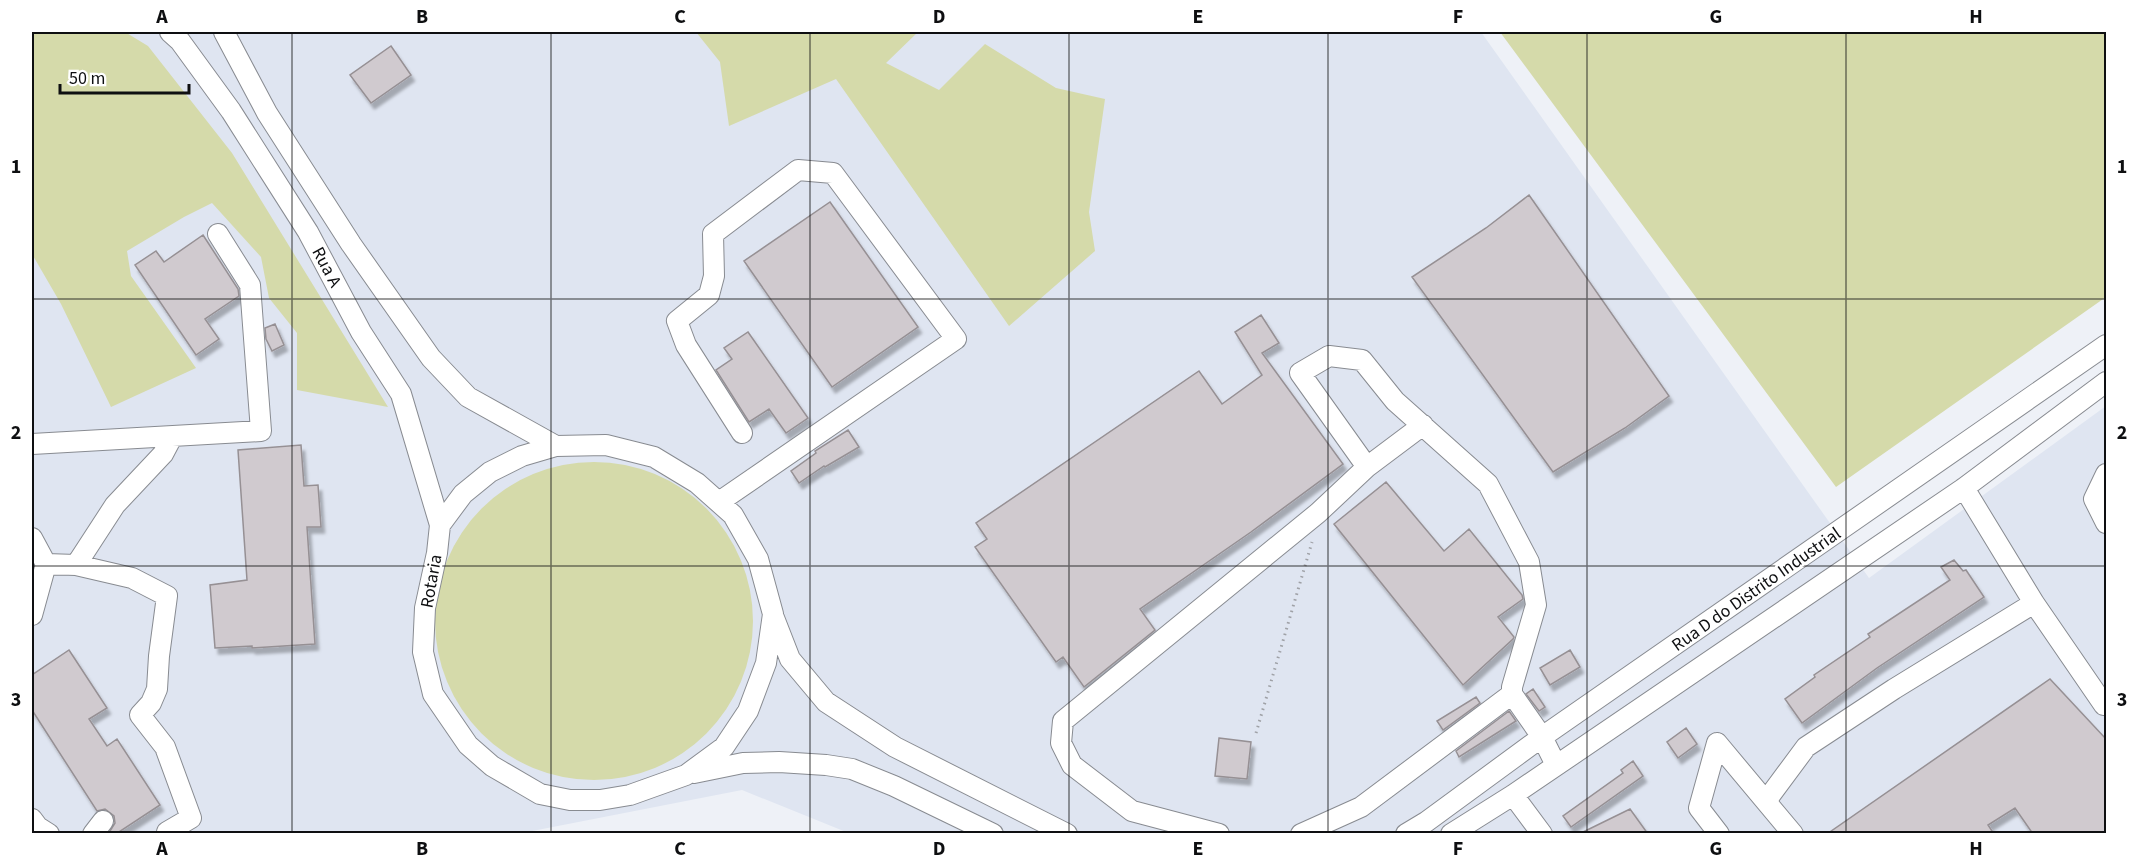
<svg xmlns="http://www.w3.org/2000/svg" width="2138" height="865" font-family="'Source Sans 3',sans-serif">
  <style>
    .built { fill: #dfe5f1 }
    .green { fill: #d5daaa }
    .building { fill: #d0cacf; stroke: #969094; stroke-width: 1.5; filter: url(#shadow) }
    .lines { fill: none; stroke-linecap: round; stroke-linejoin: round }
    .minor-casing { stroke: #888b91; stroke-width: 22 }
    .path { stroke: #9fa1a6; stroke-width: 3; stroke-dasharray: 1.5 4.5; stroke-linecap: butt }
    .minor { stroke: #fff; stroke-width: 20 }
    .grid { fill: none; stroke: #0e0f11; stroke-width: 1.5; stroke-opacity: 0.55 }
    .labels { text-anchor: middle; stroke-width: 5; stroke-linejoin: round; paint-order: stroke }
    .street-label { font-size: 18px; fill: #0e0f11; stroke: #fff }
    .neatline { fill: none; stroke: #0e0f11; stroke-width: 2 }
    .grid-label { font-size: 20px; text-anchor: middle; font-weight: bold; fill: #0e0f11 }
  </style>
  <defs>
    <filter id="shadow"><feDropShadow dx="3.5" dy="6" stdDeviation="1.5" flood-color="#0004"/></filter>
  </defs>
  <rect width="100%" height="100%" fill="#eef1f7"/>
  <path class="built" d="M32,32H1481L1869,578L2106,406V833L851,834L742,790L522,833H32Z"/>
  <path class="green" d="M32,32H125L148,46L232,153L388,407L297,390V333L269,298L261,257L212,203L184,217L127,251L131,276L196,368L111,407L61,304L32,254Z
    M696,32H918L886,63L939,90L985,44L1056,88L1105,99L1089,212L1095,251L1009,326L836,79L729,126L720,62Z
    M1500,32H2106V297L1836,487Z
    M435 621a159 159 0 1 1 318 0a159 159 0 1 1-318 0Z"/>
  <path class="building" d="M391,46L411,75L371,103L350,75Z
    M1529,195L1669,396L1625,428L1553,472L1412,277L1486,228Z
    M830,202L918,327L832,387L744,261Z
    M203,235L238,289L239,296L205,319L219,339L196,355L135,265L156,251L164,262Z
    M1261,315L1279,343L1262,353L1343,464L1251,532L1140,609L1155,630L1084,687L1063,657L1056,662L975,547L987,539L976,523L1199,371L1222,404L1262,375L1235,332Z
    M275,324L284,345L272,351L266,339L265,328Z
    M748,332L808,418L786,433L769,409L749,422L716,370L732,359L724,348Z
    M848,430L859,447L825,467L824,466L799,483L791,471L816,453L815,451Z
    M301,445L304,486L318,485L321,527H307L315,644L252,648V646L215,648L210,585L247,580L238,450Z
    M1386,482L1444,551L1469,529L1522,595L1523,599L1498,617L1514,637L1513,639L1463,685L1334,524Z
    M1954,560L1963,571L1966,570L1984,597L1877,668L1802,723L1785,699L1815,677L1814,675L1870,637L1868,634L1950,580L1941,567Z
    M69,650L107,708L89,719L107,746L117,739L160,805L116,834L110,831L115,823L114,816L105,809L97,811L32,710V675Z
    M1570,650L1580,667L1550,685L1540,668Z
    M2050,679L2106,739V834H2033L2015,808L1988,825L1994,834H1827Z
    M1533,689L1545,707L1539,711L1526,694Z
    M1476,697L1480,703L1443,730L1437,721Z
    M1509,711L1516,721L1459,757L1456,751Z
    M1686,728L1697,744L1678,758L1667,742Z
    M1219,738L1251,742L1247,779L1215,776Z
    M1633,761L1643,776L1571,827L1563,816L1623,773L1621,770Z
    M1630,809L1648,834H1579Z"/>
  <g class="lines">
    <defs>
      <path id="minor" d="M170,32L180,41L231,111L308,232L361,332L401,394L440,525
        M224,32L267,113L351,244L431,358L468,397L556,446
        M32,444L261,431L250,285L218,234
        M606,445L654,457L697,483L733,515L758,559L773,614L766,663L748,711L724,747L686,775L630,795L600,800H570L540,794L492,766L468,745L433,694L423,652L425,608L437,553L440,525L463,494L490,472L522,456L556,446Z
        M1367,467L1300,373L1329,356L1362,360L1395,401L1488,484L1529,562L1536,605L1512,687V694L1542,737L1556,765
        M2106,474L2094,499L2106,523
        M1964,488L2034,603L2104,705
        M719,502L956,339L833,173L798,170L713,234L714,276L709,295L677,321L686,345L742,433
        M32,538L46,564L32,615
        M46,564L76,565L115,505L163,454L172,437
        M76,565L132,578L167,596L159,656L157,689L151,703L140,715L165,747L191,818L167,832
        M774,618L790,659L826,702L895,747L1067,834
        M1717,743L1793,834
        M1717,743L1699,808L1719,834
        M694,773L743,763L779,762L826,765L852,769L894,786L993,834
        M1513,795L1542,834
        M1766,801L1806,747L1894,689L2034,603
        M32,819L38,827L49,834
        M93,834L103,821
        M1219,834L1132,811L1072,765L1061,743L1063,721L1318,513L1367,467L1423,425
        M1301,834L1361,807L1512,694
        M1406,834L1426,822L1542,737L2106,345
        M1451,834L1513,795L1964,488L2106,382"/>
    </defs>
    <use href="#minor" class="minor-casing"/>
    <path class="path" d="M1256,733L1312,542"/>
    <use href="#minor" class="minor"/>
  </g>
  <path class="grid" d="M292,32V834M551,32V834M810,32V834M1069,32V834M1328,32V834M1587,32V834M1846,32V834M32,299H2106M32,566H2106"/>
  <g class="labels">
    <g class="street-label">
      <text transform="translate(327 267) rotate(62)" y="6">Rua A</text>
      <text transform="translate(431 581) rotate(-80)" y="6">Rotaria</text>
      <text transform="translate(1756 589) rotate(-35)" y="6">Rua D do Distrito Industrial</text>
    </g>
  </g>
  <rect width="2138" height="865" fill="none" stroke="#ffffff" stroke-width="66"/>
  <path d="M60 84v9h129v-9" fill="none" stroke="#0e0f11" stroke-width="3"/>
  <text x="69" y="84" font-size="18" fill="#0e0f11" stroke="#ffffff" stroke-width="4.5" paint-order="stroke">50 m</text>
  <rect x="33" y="33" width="2072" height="799" class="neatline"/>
  <g class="grid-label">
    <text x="162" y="23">A</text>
    <text x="422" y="23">B</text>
    <text x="680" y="23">C</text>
    <text x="939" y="23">D</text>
    <text x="1198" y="23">E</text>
    <text x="1458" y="23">F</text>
    <text x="1716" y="23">G</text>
    <text x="1976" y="23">H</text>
    <text x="16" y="173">1</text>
    <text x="2122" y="173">1</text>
    <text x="16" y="439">2</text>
    <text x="2122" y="439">2</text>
    <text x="16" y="706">3</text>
    <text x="2122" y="706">3</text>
    <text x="162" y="855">A</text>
    <text x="422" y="855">B</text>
    <text x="680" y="855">C</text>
    <text x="939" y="855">D</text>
    <text x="1198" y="855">E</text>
    <text x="1458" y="855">F</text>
    <text x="1716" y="855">G</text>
    <text x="1976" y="855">H</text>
  </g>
</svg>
